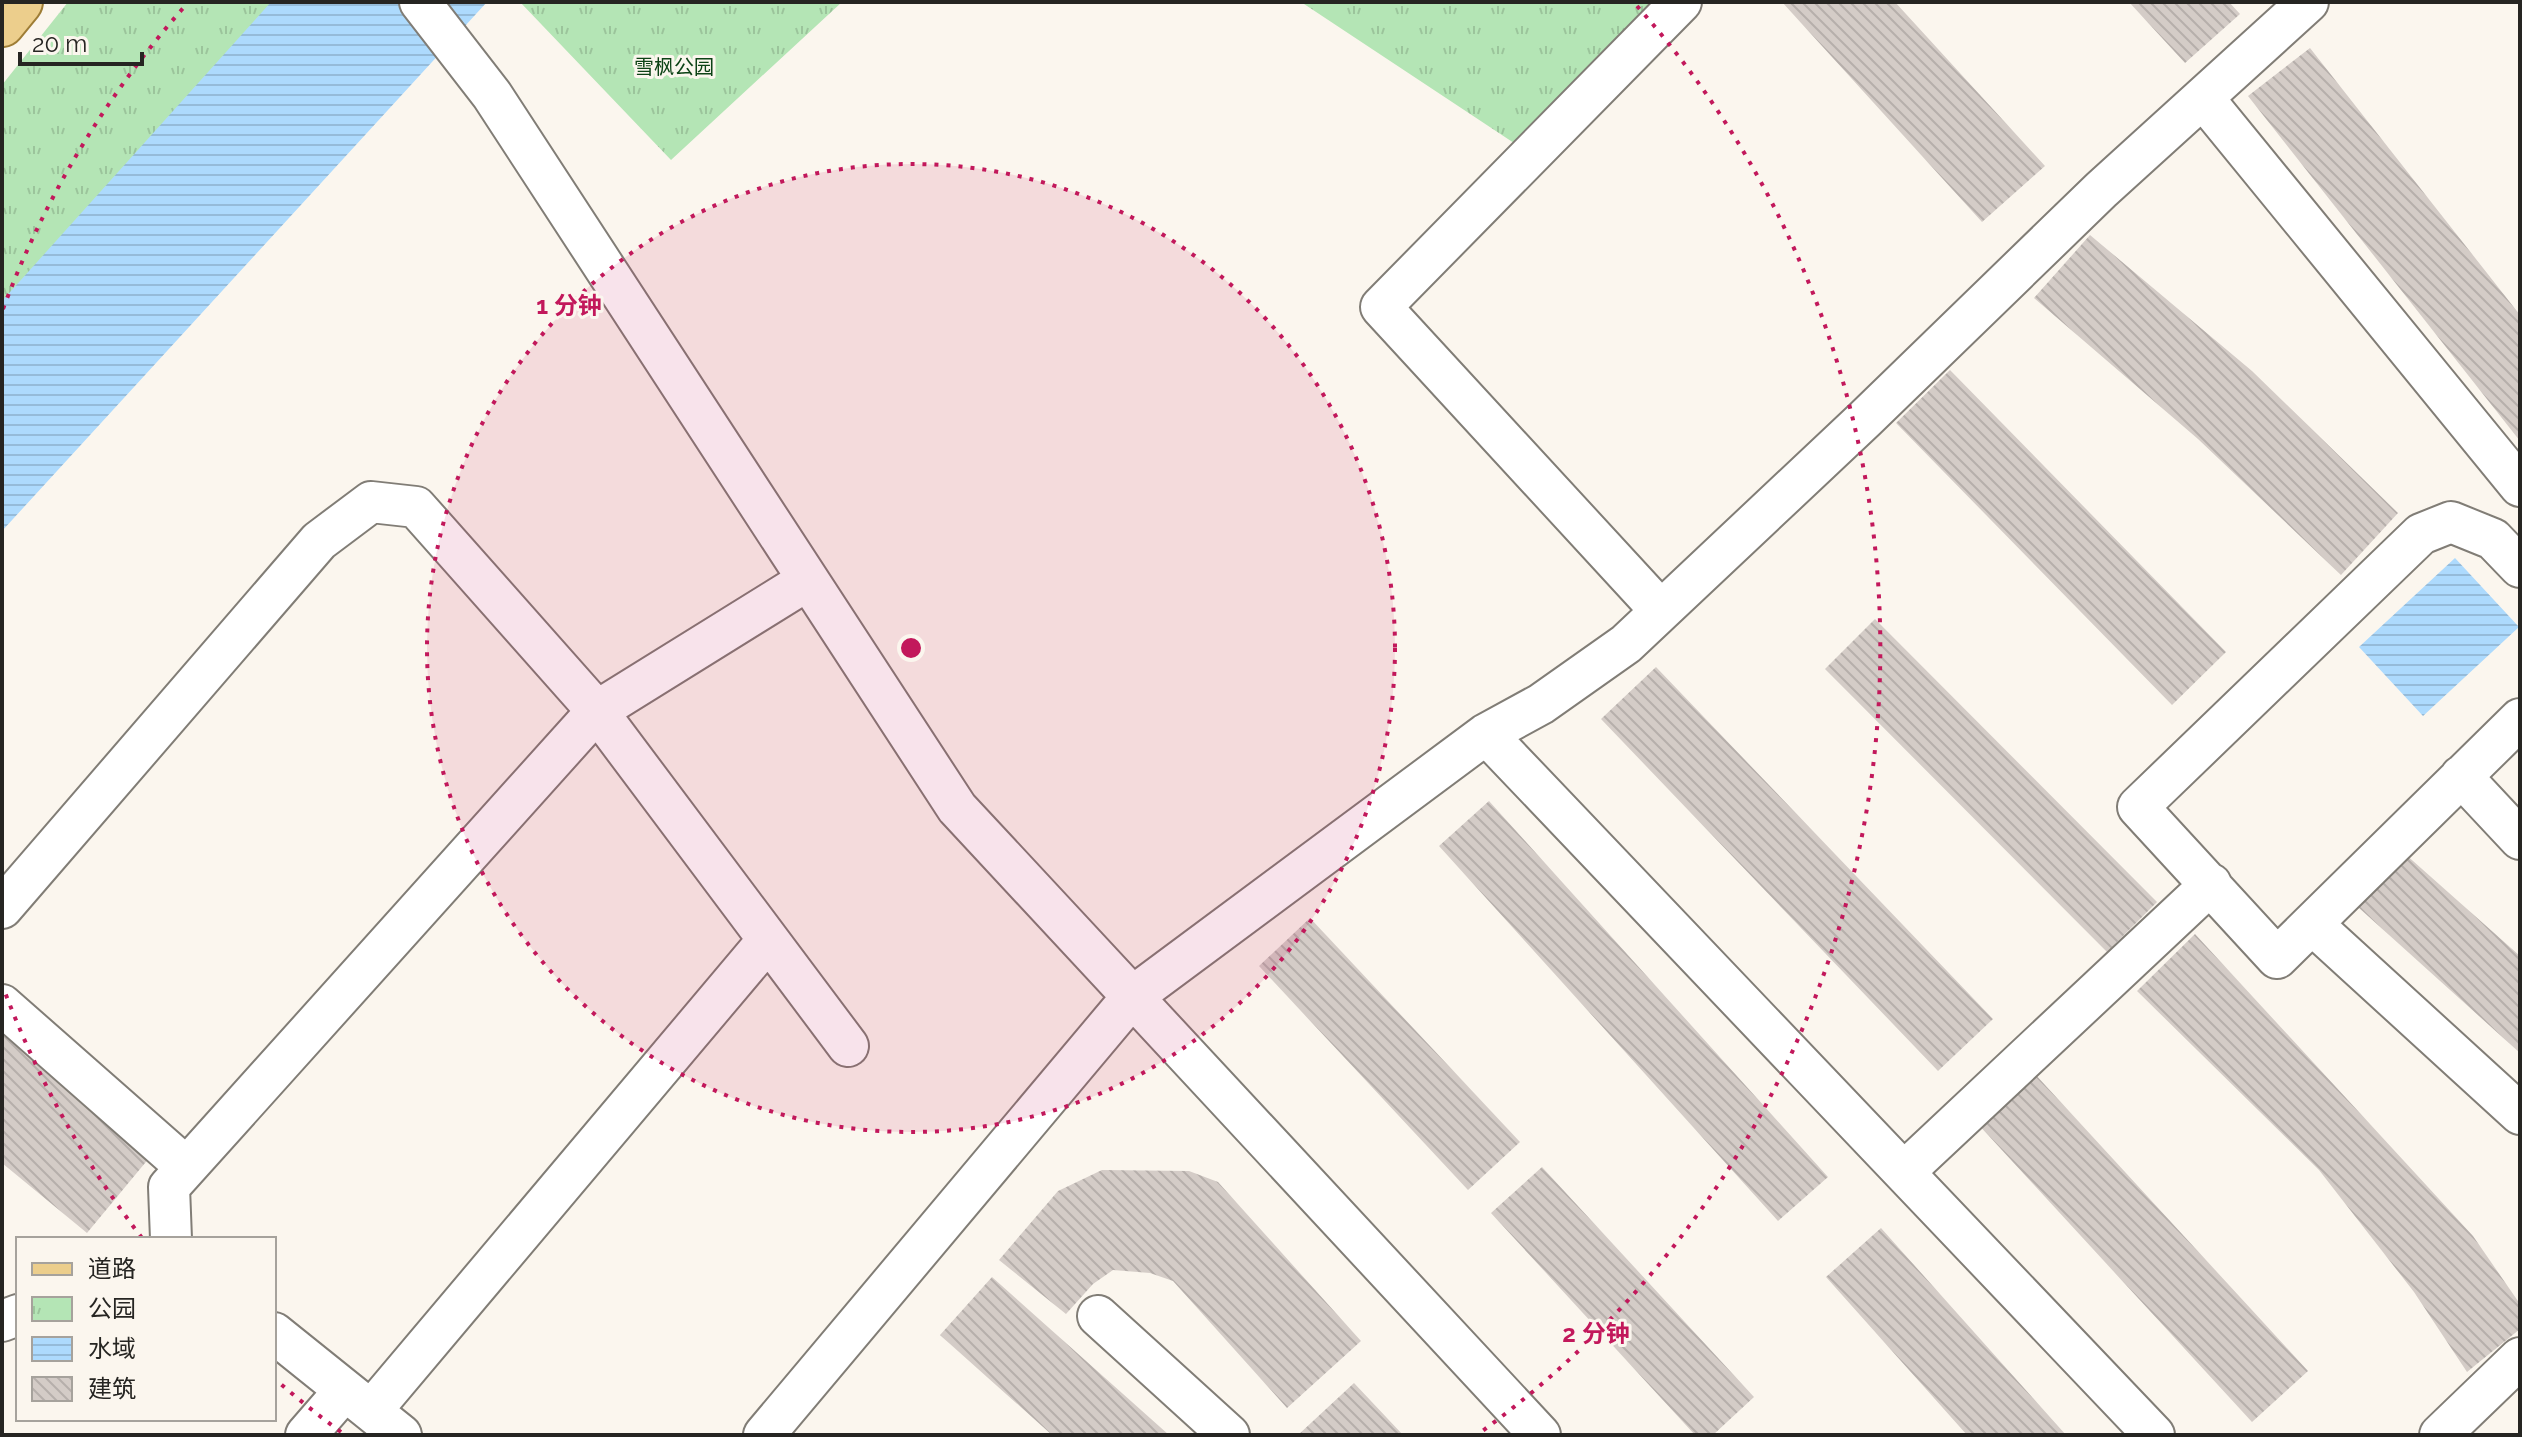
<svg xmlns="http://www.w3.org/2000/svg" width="2522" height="1437" font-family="Raleway,'Noto Sans SC',sans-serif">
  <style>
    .park { fill: url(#park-tufts) }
    .water { fill: url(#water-rules) }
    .building { fill: url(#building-back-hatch) }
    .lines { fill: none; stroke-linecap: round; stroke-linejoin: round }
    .minor-casing { stroke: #817d76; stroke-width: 44 }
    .major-casing { stroke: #9e7d36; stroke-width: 48 }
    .minor { stroke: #fff; stroke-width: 40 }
    .major { stroke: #ecce8c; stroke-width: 44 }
    .ring { fill: none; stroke: #c2185b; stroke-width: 4; stroke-dasharray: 4 8 }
    .labels { text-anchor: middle; stroke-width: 6; stroke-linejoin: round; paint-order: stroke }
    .park-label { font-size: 20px; fill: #0d4316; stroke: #fbf6ee }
    .centre { fill: #c2185b; stroke: #fbf6ee; stroke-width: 4 }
    .ring-label { font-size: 24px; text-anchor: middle; font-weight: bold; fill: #c2185b; stroke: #fbf6ee; stroke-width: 6; stroke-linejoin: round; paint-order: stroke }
  </style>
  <defs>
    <pattern id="park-tufts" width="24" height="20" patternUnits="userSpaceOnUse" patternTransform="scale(2)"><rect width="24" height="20" fill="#b4e5b5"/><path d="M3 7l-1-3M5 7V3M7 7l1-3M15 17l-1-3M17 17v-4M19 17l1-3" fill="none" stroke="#9bc49b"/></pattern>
    <pattern id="water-rules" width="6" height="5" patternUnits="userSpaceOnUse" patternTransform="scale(2)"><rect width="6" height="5" fill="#addafd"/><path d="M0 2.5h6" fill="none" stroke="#95bbd9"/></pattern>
    <pattern id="building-back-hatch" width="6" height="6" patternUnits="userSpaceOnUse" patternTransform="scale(2)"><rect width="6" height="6" fill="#d4ccc7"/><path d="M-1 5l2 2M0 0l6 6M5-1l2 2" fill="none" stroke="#b6afab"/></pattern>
  </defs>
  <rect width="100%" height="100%" fill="#fbf6ee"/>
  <path class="park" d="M68,2H286L2,317V85Z
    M520,2H842L671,160Z
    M1301,2H1657L1517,145Z"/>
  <path class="water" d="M271,2H487L2,531V301Z
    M2455,558L2519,627L2423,716L2359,647Z"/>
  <path class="building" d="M1782,2H1895L2045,166L1982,222Z
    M2129,2H2229L2240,14L2185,63Z
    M2310,48L2520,315V441L2248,96Z
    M2090,235L2252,371L2398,513L2341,575L2198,439L2034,298Z
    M1950,370L2226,652L2172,705L1896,423Z
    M1875,619L2157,902L2107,952L1825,669Z
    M1656,667L1993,1019L1938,1071L1601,719Z
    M1489,801L1828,1177L1778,1221L1439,846Z
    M2404,853L2520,956V1053L2358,907Z
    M1310,918L1520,1142L1468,1190L1259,966Z
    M2195,934L2473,1236L2520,1304V1329L2467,1372L2414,1292L2319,1170L2137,991Z
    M2,1034L150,1157L87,1233L2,1163Z
    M2034,1073L2308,1371L2252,1422L1978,1124Z
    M1542,1167L1754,1397L1713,1435H1695L1491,1213Z
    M1102,1170L1189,1171L1218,1182L1361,1341L1287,1408L1173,1281L1150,1273L1113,1270L1093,1284L1066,1314L999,1260L1058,1191Z
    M1881,1228L2066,1435H1967L1826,1277Z
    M992,1277L1169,1435H1052L940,1335Z
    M1354,1383L1403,1435H1298Z"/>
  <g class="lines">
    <defs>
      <path id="minor" d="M420,2L492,95L957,808L1540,1435
        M2203,98L2520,486
        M2520,567L2493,539L2451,522L2421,534L2138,807L2277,958L2520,719
        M808,580L597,711L848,1046
        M1661,611L1381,307L1681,2
        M1486,734L2154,1435
        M2461,776L2520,839
        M2,908L319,541L371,502L416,507L597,711L169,1187L171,1239
        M2312,924L2520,1114
        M2,1005L186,1167
        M1904,1172L2211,884
        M1098,1316L1229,1435
        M2,1321L18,1315
        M274,1333L401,1435
        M371,1411L768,940
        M306,1435L345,1390
        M764,1435L1132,997L1486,734L1541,704L1626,644L1865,419L2101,190L2308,2
        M2440,1435L2520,1358"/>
      <path id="major" d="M2,24L20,2"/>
    </defs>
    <use href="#minor" class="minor-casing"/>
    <use href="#major" class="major-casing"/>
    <use href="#minor" class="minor"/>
    <use href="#major" class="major"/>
  </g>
  <circle cx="911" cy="648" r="484" fill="#c2185b" fill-opacity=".12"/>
  <g class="ring">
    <circle cx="911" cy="648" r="484"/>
    <path d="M341 1432A969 969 0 0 1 275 1379M142 1238A969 969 0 0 1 3 987M3 309A969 969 0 0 1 185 6M1637 6A969 969 0 0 1 1481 1432"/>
  </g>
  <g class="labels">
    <g class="park-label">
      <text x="674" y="74">雪枫公园</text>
    </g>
  </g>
  <circle cx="911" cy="648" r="12" class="centre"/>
  <g class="ring-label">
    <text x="569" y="314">1 分钟</text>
    <text x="1596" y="1342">2 分钟</text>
  </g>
  <rect width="2522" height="1437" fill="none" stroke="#262522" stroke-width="8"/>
  <rect x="16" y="1237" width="260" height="184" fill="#fbf6ee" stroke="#a6a29c" stroke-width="2"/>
  <rect x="32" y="1263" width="40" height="12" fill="#ecce8c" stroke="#a6a29c" stroke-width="2"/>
  <text x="88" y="1277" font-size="24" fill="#262522">道路</text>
  <rect x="32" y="1297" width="40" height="24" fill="url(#park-tufts)" stroke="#a6a29c" stroke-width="2"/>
  <text x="88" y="1317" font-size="24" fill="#262522">公园</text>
  <rect x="32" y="1337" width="40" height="24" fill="url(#water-rules)" stroke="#a6a29c" stroke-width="2"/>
  <text x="88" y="1357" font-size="24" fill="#262522">水域</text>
  <rect x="32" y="1377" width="40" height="24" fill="url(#building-back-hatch)" stroke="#a6a29c" stroke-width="2"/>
  <text x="88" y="1397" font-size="24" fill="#262522">建筑</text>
  <path d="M20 52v12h122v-12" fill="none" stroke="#262522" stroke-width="4"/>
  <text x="32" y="52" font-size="24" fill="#262522" stroke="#fbf6ee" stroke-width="6" paint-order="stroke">20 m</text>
</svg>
